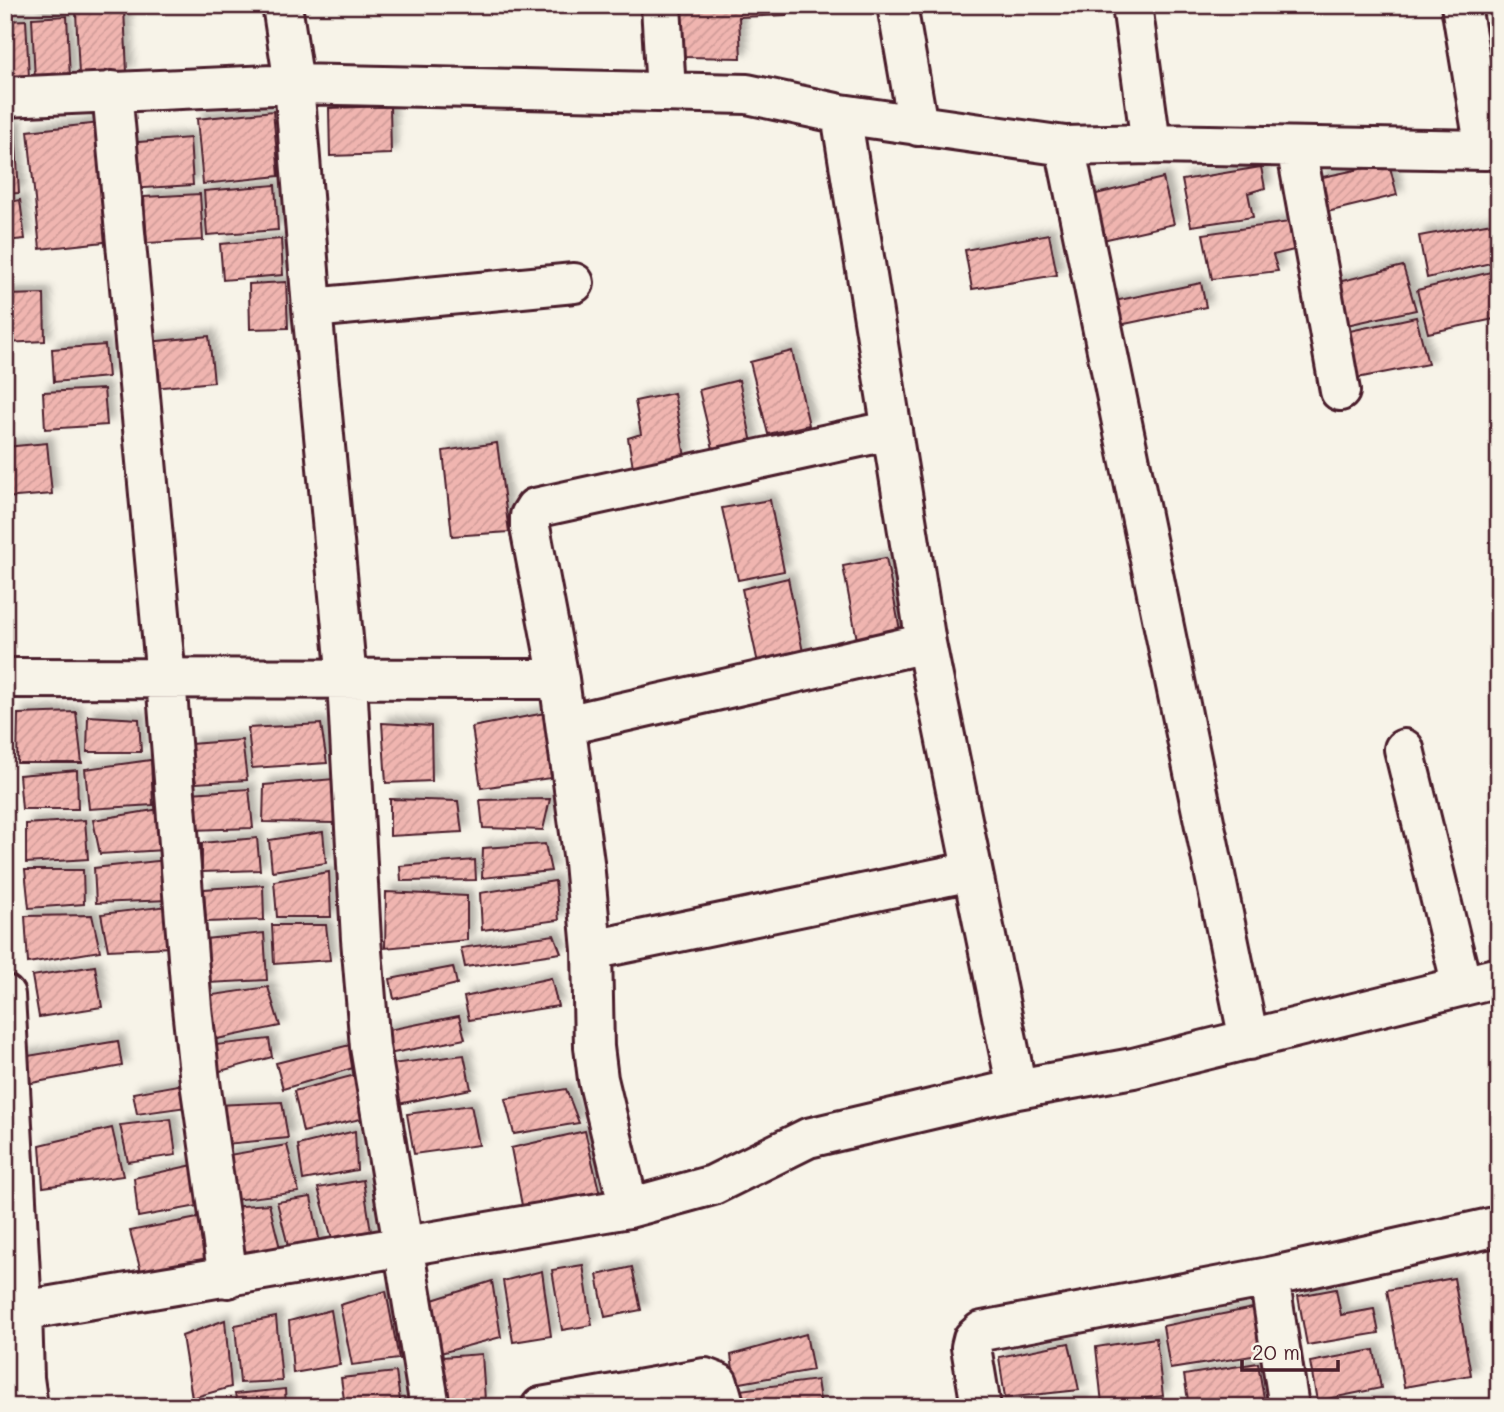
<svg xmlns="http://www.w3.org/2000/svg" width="1504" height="1412" font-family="Mali,sans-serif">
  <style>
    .building { fill: url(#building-hatch); stroke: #4a1f2b; stroke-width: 2; filter: url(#shadow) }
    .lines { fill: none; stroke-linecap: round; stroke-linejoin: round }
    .minor-casing { stroke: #4a1f2b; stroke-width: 44 }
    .minor { stroke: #f7f3e8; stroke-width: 38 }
  </style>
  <defs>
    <pattern id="building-hatch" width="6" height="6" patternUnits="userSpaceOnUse" patternTransform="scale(1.75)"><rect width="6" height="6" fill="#f0b5b0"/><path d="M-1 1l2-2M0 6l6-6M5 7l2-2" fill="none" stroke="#cf9b98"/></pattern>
    <filter id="shadow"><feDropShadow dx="6" dy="-6" stdDeviation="3.5" flood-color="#0004"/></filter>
  </defs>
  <rect width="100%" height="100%" fill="#f7f3e8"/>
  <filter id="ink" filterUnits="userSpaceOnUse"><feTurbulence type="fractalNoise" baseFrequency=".0143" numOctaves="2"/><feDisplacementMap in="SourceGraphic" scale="14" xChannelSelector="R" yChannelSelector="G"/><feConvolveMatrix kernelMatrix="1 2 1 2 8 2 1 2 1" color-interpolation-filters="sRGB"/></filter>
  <g filter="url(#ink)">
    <path class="building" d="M679,5H786L787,15L739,17L741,58L684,57Z
      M124,9L127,72L79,75L76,12Z
      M67,16L70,79L35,81L32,18Z
      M26,20L29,77L5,78V21Z
      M390,106L391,154L330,156L329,108Z
      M273,111L279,176L203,184L197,119Z
      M100,123L113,241L40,249L28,131Z
      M5,127H15L19,193L5,194Z
      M190,138L193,185L129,189L126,143Z
      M1389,163L1397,195L1327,212L1318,178Z
      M1261,167L1265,188L1248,193L1253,217L1191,226L1182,180Z
      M1163,178L1174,224L1098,241L1088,196Z
      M275,185L278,230L207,235L204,191Z
      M200,194L203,240L147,243L144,197Z
      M20,200L25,239L5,241V203Z
      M1289,222L1294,250L1273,255L1278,271L1212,279L1203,234Z
      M1492,223L1499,249V261L1427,278L1419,236Z
      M1049,234L1057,275L972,289L965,250Z
      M281,239L283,275L223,280L220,244Z
      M1403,266L1416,310L1342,326L1330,284Z
      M1499,270V318L1428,333L1417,290Z
      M286,282L288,328L250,329L249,284Z
      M1201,283L1206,307L1110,327L1105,303Z
      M44,294L45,341L5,343V295Z
      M1416,317L1428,364L1357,378L1345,332Z
      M209,336L214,382L153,388L148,342Z
      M105,345L108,377L54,382L52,349Z
      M792,351L809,425L768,434L750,362Z
      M739,380L752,443L714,453L699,390Z
      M104,389L107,425L45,429L43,392Z
      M674,393L685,457L633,467L628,438L641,434L635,401Z
      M47,443L52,494L5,498V447Z
      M497,443L509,532L452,536L443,451Z
      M770,500L784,571L738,580L722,508Z
      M886,558L901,635L858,645L843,566Z
      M788,578L804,657L759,668L742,589Z
      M76,712L82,763H17L18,714Z
      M545,713L551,778L481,788L472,727Z
      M88,716L139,719L141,752H87Z
      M382,723L431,726L432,781L386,783Z
      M321,724L327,763L252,768L248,728Z
      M242,740L247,780L196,783L190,744Z
      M151,760L153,805L89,809L85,769Z
      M77,770L78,809H22L19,775Z
      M334,779L335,823L263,822L264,785Z
      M249,789L253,828L191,830L190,793Z
      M390,799L458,801L462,832L390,836Z
      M550,799L543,830L483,828L480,800Z
      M160,809L164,850L100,854L93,820Z
      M85,820L88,859L26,863V824Z
      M323,832L326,863L272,871L269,840Z
      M257,838L260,870L202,872V843Z
      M545,844L551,871L482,878L483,848Z
      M166,860L169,900L96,903L94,868Z
      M475,860L476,880L401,881L400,866Z
      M25,870H83L84,904L29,908Z
      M329,872L331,917H277L274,881Z
      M555,881L559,920L482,930L480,893Z
      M263,885L264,920L206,922L204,889Z
      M386,892L467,896V940L385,948Z
      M168,906L171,947L108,950L101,914Z
      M92,915L100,951L28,963L25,916Z
      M272,925H326L330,960L274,964Z
      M264,933L267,980L208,983L205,939Z
      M554,935L561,953L465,967L461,948Z
      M95,966L102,1007L39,1017L32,976Z
      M453,967L457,984L394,999L390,979Z
      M551,978L558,1006L469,1020L464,997Z
      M268,987L280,1026L217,1039L206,996Z
      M459,1016L465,1039L383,1055V1031Z
      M269,1039L272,1057L213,1073L206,1046Z
      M118,1041L122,1066L21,1085L16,1058Z
      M350,1045L353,1068L283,1089L276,1063Z
      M464,1055L471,1089L398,1104L391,1064Z
      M359,1074L365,1118L303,1132L294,1091Z
      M184,1084L187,1107L137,1114L133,1093Z
      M566,1089L579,1123L514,1134L505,1099Z
      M282,1102L288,1138L226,1144L217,1105Z
      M471,1105L479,1145L414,1154L407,1114Z
      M171,1119L176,1155L128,1162L120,1125Z
      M112,1128L123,1176L43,1187L40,1145Z
      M355,1131L357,1170L303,1180L298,1145Z
      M585,1131L601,1199L524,1216L511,1148Z
      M287,1145L299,1192L234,1200L223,1156Z
      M193,1165L198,1206L138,1217L134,1178Z
      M363,1180L372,1238L333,1242L318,1188Z
      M311,1197L321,1249L290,1254L277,1202Z
      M269,1204L282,1256L240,1262L229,1207Z
      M203,1217L212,1263L142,1275L130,1231Z
      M583,1265L592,1325L562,1330L552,1270Z
      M632,1267L641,1310L605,1317L597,1275Z
      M542,1271L551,1336L513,1342L503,1281Z
      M1454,1278L1471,1375L1404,1387L1387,1290Z
      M492,1281L501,1337L433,1355L423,1303Z
      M1336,1289L1341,1315L1374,1309L1379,1333L1307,1345L1298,1296Z
      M386,1291L399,1359L352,1365L340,1305Z
      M1258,1307L1265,1354L1170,1369L1163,1326Z
      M331,1310L340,1365L293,1373L289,1321Z
      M276,1317L282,1381L240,1383L235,1325Z
      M225,1320L231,1387L192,1398L182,1336Z
      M806,1334L813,1370L735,1384L731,1355Z
      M1156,1338L1163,1396L1102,1404L1096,1347Z
      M1069,1343L1079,1390L1005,1398L999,1357Z
      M1374,1350L1381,1388L1317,1401L1310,1362Z
      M482,1354L485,1400L445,1407L442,1357Z
      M1258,1363L1265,1405L1189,1407L1184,1375Z
      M396,1372L401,1407H345L341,1378Z
      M817,1380L821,1407H744L740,1390Z
      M285,1389L286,1407H238L235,1394Z
      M1385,1400V1407H1331Z
      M1083,1401V1407H1029Z"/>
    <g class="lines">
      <defs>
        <path id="minor" d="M282,5L294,84L312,308L347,680L361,939L370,1047L430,1407
          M661,5L666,92
          M897,5L918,126
          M1132,5L1151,144
          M1461,5L1485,150
          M112,91L166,679L192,1008L200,1082L228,1278
          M5,97L294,84L747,94L841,114L1065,146L1151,144L1485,150L1499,148
          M841,114L926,643L1017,1089
          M1065,146L1249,1040
          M1296,147L1340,391
          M312,308L574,283
          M5,678L559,679
          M566,725L926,643
          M1404,749L1462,986
          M592,950L972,871
          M5,995L22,1311
          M629,1208L598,1079L594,1047L592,950L584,862L559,679L530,527V516L535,508L892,430
          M1269,1277L1289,1407
          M28,1407L24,1378L22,1311L629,1208L713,1185L808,1138L1017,1089L1133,1068L1499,977
          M541,1407L705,1378L718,1383L725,1407
          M981,1407L971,1347L973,1339L982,1331L1269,1277L1499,1226"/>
      </defs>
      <use href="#minor" class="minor-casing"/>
      <use href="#minor" class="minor"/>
    </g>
  </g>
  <rect width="1504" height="1412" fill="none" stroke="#f7f3e8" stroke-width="28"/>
  <rect x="14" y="14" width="1476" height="1384" fill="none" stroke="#4a1f2b" stroke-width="2.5" filter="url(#ink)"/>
  <path d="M1242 1360v10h96v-10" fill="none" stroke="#4a1f2b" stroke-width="3.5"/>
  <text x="1252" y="1360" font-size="21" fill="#4a1f2b" stroke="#f7f3e8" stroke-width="5" paint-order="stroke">20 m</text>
</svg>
